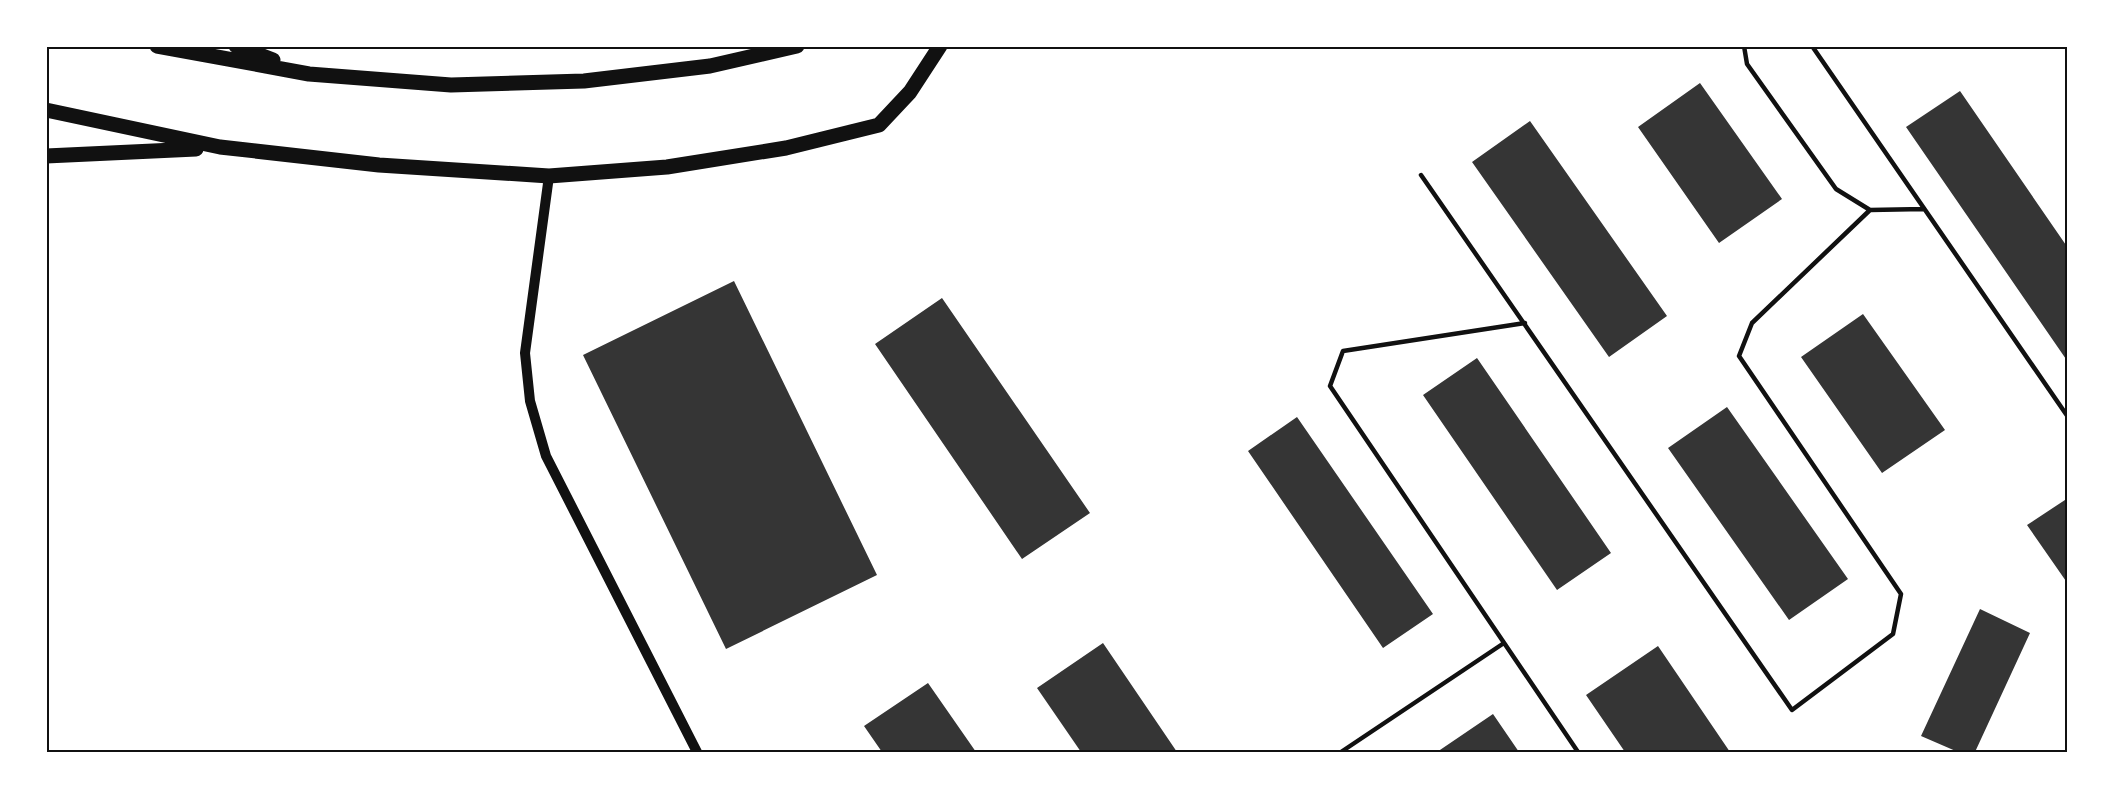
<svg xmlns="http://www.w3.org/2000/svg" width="2114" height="799" font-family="Raleway,sans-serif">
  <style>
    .building { fill: #353535 }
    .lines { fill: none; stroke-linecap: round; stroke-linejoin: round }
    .service { stroke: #111; stroke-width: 4.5 }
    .tertiary { stroke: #111; stroke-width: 10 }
    .primary { stroke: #111; stroke-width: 15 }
    .neatline { fill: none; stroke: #111; stroke-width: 2 }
  </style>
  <rect width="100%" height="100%" fill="#fff"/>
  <path class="building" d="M1700,83L1782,199L1719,243L1638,127Z
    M1960,91L2068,248V362L1906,127Z
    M1530,121L1667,316L1609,357L1472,162Z
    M734,281L877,575L726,649L583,355Z
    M942,298L1090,513L1022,559L875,344Z
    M1863,314L1945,430L1882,473L1801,357Z
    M1477,358L1611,553L1557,590L1423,395Z
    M1727,407L1848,579L1789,620L1668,448Z
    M1297,417L1433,614L1383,648L1248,451Z
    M2068,498V584L2027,525Z
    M1980,609L2030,633L1975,752H1958L1921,736Z
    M1103,643L1177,752H1081L1037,688Z
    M1658,646L1730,752H1625L1586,695Z
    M928,683L976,752H882L864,726Z
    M1493,714L1519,752H1437Z"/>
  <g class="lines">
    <path class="service" d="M1744,46L1747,64L1836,189L1870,210L1924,209
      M1812,46L2068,417
      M1421,175L1792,710L1893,634L1901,594L1739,356L1752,323L1870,210
      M1525,323L1343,351L1330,386L1578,752
      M1341,752L1504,643"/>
    <path class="tertiary" d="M549,176L525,353L530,401L546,456L697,752"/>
    <path class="primary" d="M157,46L309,74L451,85L584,81L710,66L797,46
      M236,46L273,60
      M46,110L220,147L379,165L549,176L667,167L786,148L879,125L910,92L940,46
      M46,156L196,149"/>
  </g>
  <rect width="2114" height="799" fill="none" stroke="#ffffff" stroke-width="96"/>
  <rect x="48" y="48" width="2018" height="703" class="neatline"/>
</svg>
